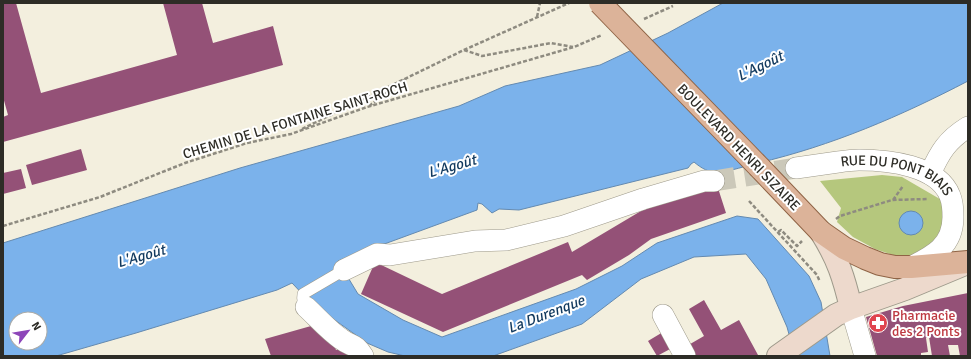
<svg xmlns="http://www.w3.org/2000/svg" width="971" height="359" font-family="Signika,sans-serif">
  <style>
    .green { fill: #b5c77d }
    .water { fill: #7bb2eb; stroke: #648ab0; fill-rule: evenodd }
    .building { fill: #945177 }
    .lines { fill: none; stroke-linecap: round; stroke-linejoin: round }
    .minor-tunnel { stroke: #cbc8b9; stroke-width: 21; stroke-dasharray: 21 10; stroke-linecap: butt }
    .service-casing { stroke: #9e9a8b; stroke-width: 12 }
    .minor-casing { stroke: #9e9a8b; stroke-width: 22 }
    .secondary-casing { stroke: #9e9a8b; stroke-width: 24 }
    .primary-casing { stroke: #8f6345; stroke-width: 24 }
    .path { stroke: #8e8b80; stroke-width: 2.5; stroke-dasharray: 4 2; stroke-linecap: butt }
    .service { stroke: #fff; stroke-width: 11 }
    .minor { stroke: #fff; stroke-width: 21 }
    .secondary { stroke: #edd9cc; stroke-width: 22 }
    .primary { stroke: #dcb399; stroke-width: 22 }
    .primary-bridge-casing { stroke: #8f6345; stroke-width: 24; stroke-linecap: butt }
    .primary-bridge { stroke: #dcb399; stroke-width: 22 }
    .labels { text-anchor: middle; stroke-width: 4; stroke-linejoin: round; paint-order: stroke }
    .street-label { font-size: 14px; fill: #2d2c26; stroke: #fff }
    .health-label { font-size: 14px; fill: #be3a42; stroke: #fff; text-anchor: start }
    .water-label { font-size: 15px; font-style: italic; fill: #123a5f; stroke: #fff }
  </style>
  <rect width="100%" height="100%" fill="#f3efde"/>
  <path class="green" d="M882,175L902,177L945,202L946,221L937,241L912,256H896L875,249L853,237L837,222L841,208L820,181Z"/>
  <path class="water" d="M723,3H968V81C901,116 831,146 758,163C745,166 732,171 719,172C709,173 701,168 694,162L691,164L688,168L519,210L499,209L492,213L482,204L478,203L477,210L338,261L358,294L403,320L442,337L576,289L622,266L657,243L737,216L758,219L809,276L821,302L830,356H795L787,327L766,279L746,254L694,257L641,279L582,324L493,356H405L388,352L367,343L311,303L292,283L277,290L136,333L56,356H3V243L240,168L459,106L505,86L600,65L668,33ZM16,319H40V343H16Z
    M899 223a12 12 0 1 1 24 0a12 12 0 1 1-24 0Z"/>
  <path class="building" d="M3,3H16L41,93L177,55L163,3H202L213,43L273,26L283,65L3,142V117L8,115L3,97Z
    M81,149L87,170L32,185L26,165Z
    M21,169L26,188L3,194V173Z
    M717,185L726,213L651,239L629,255L587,280L582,275L443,332L361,294L375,262L442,294L568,242L572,252L646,208Z
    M968,293V356H960L958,345H948L950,356H932L929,337L926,338L928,352L921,353V356H877L866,317L903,306Z
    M704,300L721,330L739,320L758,355L756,356H690L685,347L704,336L689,309Z
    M311,326L334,344L336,350L345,347L348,356H271L265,339Z
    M663,332L672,348L657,356L648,341Z"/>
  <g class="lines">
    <path class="minor-tunnel" d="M714,181L796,168"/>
    <defs>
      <path id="service" d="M306,307C303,302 302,300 303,294L344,270"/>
      <g id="minor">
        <path id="s1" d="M796,168C810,166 824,164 838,162C845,161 852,160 859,160C888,160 938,165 950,196C953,203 953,211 953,217C953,246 933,256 911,267"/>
        <path d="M930,174C940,152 947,140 968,127"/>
        <path d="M344,270L377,254L390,255L475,241L506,240L564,226L643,199L704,181H714"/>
        <path d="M306,307C318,318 328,330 341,339C352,347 355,343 363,356"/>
        <path d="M851,308L865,356"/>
        <path d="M663,315L685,356"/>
      </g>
      <path id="secondary" d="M821,232C838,259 844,278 851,308
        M778,356L836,315L851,308L905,289L965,264"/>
      <path id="primary" d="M760,168L821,232L844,248L865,258L880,264L895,267H911L968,262"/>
    </defs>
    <use href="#service" class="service-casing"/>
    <use href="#minor" class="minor-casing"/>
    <use href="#secondary" class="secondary-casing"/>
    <use href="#primary" class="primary-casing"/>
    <path class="path" d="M537,17L540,3
      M644,19L673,6
      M464,50L482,56L551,43L573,47
      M369,106L407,78
      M302,129L464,50L569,3
      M893,200L903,186
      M749,201L817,275L820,282
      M836,219L840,216L892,200L928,199
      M3,226L100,197L185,163L247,143L291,134L367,107L574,47L602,35
      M778,232L781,230L797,246L802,241"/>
    <use href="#service" class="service"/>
    <use href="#minor" class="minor"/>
    <use href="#secondary" class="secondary"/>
    <use href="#primary" class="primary"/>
    <defs>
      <path id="primary-bridge" d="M600,3L760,168"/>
    </defs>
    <use href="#primary-bridge" class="primary-bridge-casing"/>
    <use href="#primary-bridge" class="primary-bridge"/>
  </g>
  <defs>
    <symbol id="pharmacy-disc" viewBox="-11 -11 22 22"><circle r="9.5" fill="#e0444e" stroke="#fff"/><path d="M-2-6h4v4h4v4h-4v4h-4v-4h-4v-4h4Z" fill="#fff"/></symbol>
  </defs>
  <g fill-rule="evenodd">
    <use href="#pharmacy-disc" x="867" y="312" width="22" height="22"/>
  </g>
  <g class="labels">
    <g class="street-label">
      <text transform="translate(295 120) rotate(-17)" y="5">CHEMIN DE LA FONTAINE SAINT-ROCH</text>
      <text transform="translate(739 147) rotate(46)" y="5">BOULEVARD HENRI SIZAIRE</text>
      <text dy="5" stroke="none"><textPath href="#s1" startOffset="105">RUE DU PONT BIAIS</textPath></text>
    </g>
    <g class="health-label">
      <text x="892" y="320">Pharmacie<tspan x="892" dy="16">des 2 Ponts</tspan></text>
    </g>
    <g class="water-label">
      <text transform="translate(760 66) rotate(-26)" y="5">L'Agoût</text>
      <text transform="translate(452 166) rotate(-16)" y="5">L'Agoût</text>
      <text transform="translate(141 256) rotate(-16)" y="5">L'Agoût</text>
      <text transform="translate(546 314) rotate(-21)" y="5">La Durenque</text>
    </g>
  </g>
  <rect width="971" height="359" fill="none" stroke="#2d2c26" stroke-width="8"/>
  <g transform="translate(28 331) rotate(59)"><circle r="19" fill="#ffffff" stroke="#ababa8"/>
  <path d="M0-3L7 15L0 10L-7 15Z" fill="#8d46b9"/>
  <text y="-6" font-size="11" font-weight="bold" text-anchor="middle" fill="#2d2c26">N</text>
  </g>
</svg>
